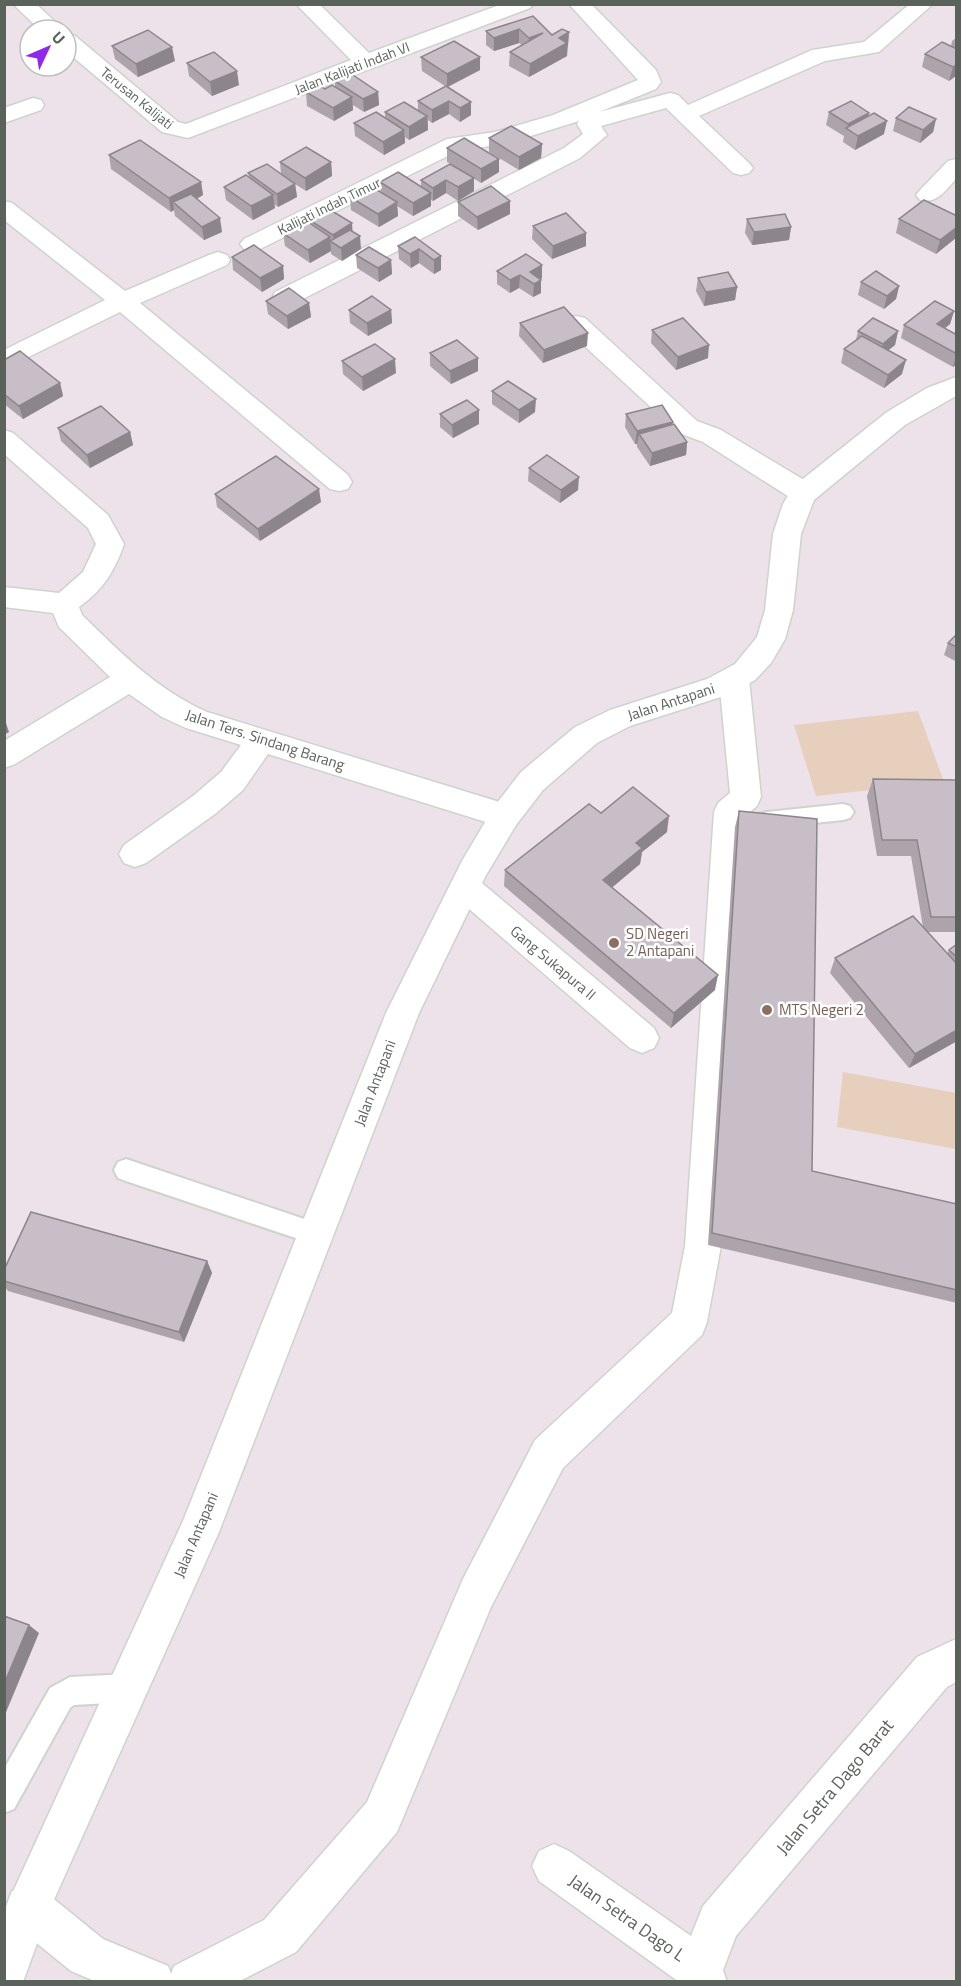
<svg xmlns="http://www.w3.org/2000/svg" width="961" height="1986" font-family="'Titillium Web',sans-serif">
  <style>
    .green { fill: #e6cfbd }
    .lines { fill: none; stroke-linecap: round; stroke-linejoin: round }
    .service-casing { stroke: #cdd4ce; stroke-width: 4 }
    .minor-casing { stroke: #cdd4ce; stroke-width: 3 }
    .tertiary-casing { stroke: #cdd4ce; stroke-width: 3 }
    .service { fill: #fff; fill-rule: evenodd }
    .minor { fill: #fff; fill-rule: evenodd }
    .tertiary { fill: #fff; fill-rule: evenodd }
    .wall { fill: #aca3ab }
    .shaded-wall { fill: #8c858b }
    .building { fill: #c8bec7; stroke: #8c858b; stroke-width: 1.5 }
    .education-dot { fill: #8d6e63; stroke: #fff; stroke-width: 2 }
    .labels { text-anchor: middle; stroke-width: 5; stroke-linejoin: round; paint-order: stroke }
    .far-street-label { font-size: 14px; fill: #5a635a; stroke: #fff }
    .street-label { font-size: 15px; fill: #5a635a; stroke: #fff }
    .education-label { font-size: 15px; fill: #785e54; stroke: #fff; text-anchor: start }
    .near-street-label { font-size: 18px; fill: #5a635a; stroke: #fff }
  </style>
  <rect width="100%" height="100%" fill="#ede1ea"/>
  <path class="green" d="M918,711L944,782L816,796L794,725Z
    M843,1072L956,1093V1149L837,1127Z"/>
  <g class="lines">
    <defs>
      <path id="service" d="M843,804L850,806L854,812L850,818L843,820L767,828L760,826L756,820L760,814L767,812Z
        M126,1159L316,1223L325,1226L328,1234L325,1242L316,1245L126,1181L118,1178L114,1170L118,1162Z
        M128,1674L138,1678L142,1688L138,1698L128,1702L74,1705L70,1708L14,1809L4,1813V1769L50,1688L70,1677Z"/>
      <path id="minor" d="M13,4H36L64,30H40Z
        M296,4H319L369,53L502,4H533L530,8L188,138L162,132L66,51V34L74,35L178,122L186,124L351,60Z
        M569,4H591L656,70L661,82L656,89L599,112L670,93L678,95L688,105L812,50L864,42L910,4H933L879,52L825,61L699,116L749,163L753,168L749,173L741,175L733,173L666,108L601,126L607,135L580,158L293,304L284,306L275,304L272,298L275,292L564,148L583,134L577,124L579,121L505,144L460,150L260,249L252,251L244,249L240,244L244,239L447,139L495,132L553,115L638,80Z
        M33,98L41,100L44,105L41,110L4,123V108Z
        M956,159V179C945,191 937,204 920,200L916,195L920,190L948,161Z
        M4,201L12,203L125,291L209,255L218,252L227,255L230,260L227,265L140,303L348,475L352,482L348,489L339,491L330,489L120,312L4,369V350L105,300L4,220Z
        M576,316L585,318L697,421L721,430L814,486L817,493L814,500L804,502L794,500L703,442L679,433L567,330L564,324L567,318Z
        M4,430L13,433L108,515L124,544C115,571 102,591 79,607L82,615C120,652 157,690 207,712L516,807L520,816L516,825L505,828L268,754L243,790L215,814L146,863L135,867L124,863L119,854L124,845L193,796L221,772L241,745L186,728L162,717L129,694L15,764L4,768V741L110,677L59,627L53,613L4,607V587L59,593L83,572L96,544L88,528L4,454Z
        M734,668L744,671L749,679L761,797L757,806L744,817L721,1246L707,1322L702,1335L563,1468L491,1607L397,1832L296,1952L238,1982H97L71,1971L12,1923L6,1907L12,1891L28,1885L44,1891L103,1939L168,1966L171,1974L174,1966L264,1920L367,1802L463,1579L535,1440L672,1313L685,1246L714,812L718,803L730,793L719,679L724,671Z
        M465,874L476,878L654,1028L659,1038L654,1048L642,1053L630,1048L454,896L449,887L454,878Z
        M956,1639V1682L947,1687L736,1936L723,1970L727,1982H679L539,1881L532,1866L539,1851L554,1844L569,1851L691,1936L703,1906L917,1657Z"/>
      <path id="tertiary" d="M956,377V396L905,425L814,500L801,534L793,610L785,639L771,663L755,680L727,695L630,726L597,743L543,790L516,825L485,877L419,1013L219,1532L48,1913L23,1982H4L6,1907L183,1521L386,1013L462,861L494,807L521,772L575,727L610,710L707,679L735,664L757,637L765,610L773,534L783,504L794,486L887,412L927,388Z"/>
    </defs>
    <use href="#service" class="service-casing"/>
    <use href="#minor" class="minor-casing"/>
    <use href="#tertiary" class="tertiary-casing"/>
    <use href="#service" class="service"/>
    <use href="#minor" class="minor"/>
    <use href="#tertiary" class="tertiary"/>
  </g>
  <path class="wall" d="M533,16L552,35L569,32L568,46H567V56L529,77L509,66L510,52L522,45L519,43L494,51L486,45V31Z
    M957,37V75L949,81L922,67L925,54L951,46L952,41Z
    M112,46L175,61L138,77L115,59Z
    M421,57L480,70L448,87L471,102V115L460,122L449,114L432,123L428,120V130L409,140L405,137V143L384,155L355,136L354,123L385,118V112L418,110V101L445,86L422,71Z
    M187,63L239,85L212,96L189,76Z
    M335,81L378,92L379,105L364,112L353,105V110L334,121L307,106L306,92L335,87Z
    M829,112L869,116L884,134L855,150L843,142L844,136L826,125Z
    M896,118L936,119L933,132L920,143L893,131Z
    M489,138L542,144L541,158L519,170L489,152Z
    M447,148L499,172L481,183L447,162Z
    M109,155L201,182L203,195L197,199L222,232L204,240L175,216L174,210L171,212L111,169Z
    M280,162H331L332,176L306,191L295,184L297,197L278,207L274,204L275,208L253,220L226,200L224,187L249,177L248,173L281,174Z
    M450,164L474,191L458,201L446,193L433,201L431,200V206L413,216L397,206L398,216L379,227L351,210L350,197L381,192L380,182L421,186V180Z
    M510,201V214L478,230L458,216V202Z
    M957,216V237L936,254L896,233L899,219Z
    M308,219L352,231L361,249L342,261L331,254V251L310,263L285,246L283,233L308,222Z
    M747,219L791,227L789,240L752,245L745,233Z
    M533,226L586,233V246L552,259L532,239Z
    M415,237L441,256V270L434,274L419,263L411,268L399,259L398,246Z
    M356,255L391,260L392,274L379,282L357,268Z
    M232,257L283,266L284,279L262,292L233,270Z
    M497,271L542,278L541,279V293L533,297L519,288L510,293L497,284Z
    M698,278L737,287L735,300L704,306L696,291Z
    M861,282L899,286L896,299L884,309L858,295Z
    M266,301L309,303L311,317L288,329L268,314Z
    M349,310H391L392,323L368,336L350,323Z
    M954,311L950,324L945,328L957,335V364L953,367L901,338L904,325Z
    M520,323L587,346L543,363L519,336Z
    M652,330L708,358L676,370L651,343Z
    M858,331H898L895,345L888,350L902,374L884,388L841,363L844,349L856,340Z
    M430,353L478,358V371L451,384L430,366Z
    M4,360L60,383L63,396L23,419L4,404Z
    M342,361L396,373L363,391L343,374Z
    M492,391L535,412L519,423L492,404Z
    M440,414L479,424L453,438L440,427Z
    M626,414L673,422L672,424L687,442L686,455L650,466L637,447V444H635L625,427Z
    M58,428L130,432L133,445L90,468L61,441Z
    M529,468L578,490L560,503L528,481Z
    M215,494L321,502L260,541L217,507Z
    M957,634V662L944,655L948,643Z
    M873,779L957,780V932H928L947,954L949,950L957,944V1041L909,1068L830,973L835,958L923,927L911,856H877L867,796Z
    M739,811L812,1171L957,1204V1303L708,1245L735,827Z
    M601,813L667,832L642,852L640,864L612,887L715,990L671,1028L504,886L505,870Z
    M207,1261L212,1273L184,1342L8,1291L4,1286V1270Z"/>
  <path class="shaded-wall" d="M519,29V43L494,51V38Z
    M569,32L567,56L529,77L530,64L559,38Z
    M543,33L528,51L529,38Z
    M172,47L175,61L138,77L136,64Z
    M480,57V70L447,87V74Z
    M957,64V75L949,81L953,67Z
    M237,71L239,85L212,96L210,82Z
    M378,92L379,105L364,112L363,99Z
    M352,97L353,110L334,121L333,108Z
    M449,101V114L432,123V110Z
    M471,102V115L460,122V108Z
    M869,113L866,126L847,129L848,124Z
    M427,116L428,130L409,140V127Z
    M936,119L933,132L920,143L923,130Z
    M887,121L884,134L855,150L858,136Z
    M404,130L405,143L384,155L383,142Z
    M542,144L541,158L519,170V157Z
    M499,159V172L481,183V169Z
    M331,162L332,176L306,191L305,178Z
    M474,178V191L458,201V187Z
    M446,180V193L433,201V188Z
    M201,182L203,195L179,208L173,202L174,210L171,212L169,198Z
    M295,184L297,197L278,207L277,194Z
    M431,193V206L413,216V203Z
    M273,195L275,208L253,220L251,206Z
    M510,201V214L478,230L477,217Z
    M397,202L398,216L379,227L378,214Z
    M220,218L222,232L204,240L202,227Z
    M352,223L353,237L334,243L333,235Z
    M791,227L789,240L752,245L754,232Z
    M957,227V237L936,254L940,240Z
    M586,233V246L552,259L553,246Z
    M360,236L361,249L342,261L341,248Z
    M330,237L331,251L310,263L308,250Z
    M419,249V263L411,268L410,254Z
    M441,256V270L434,274V260Z
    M391,260L392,274L379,282L378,268Z
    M542,265V278L533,284L530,272Z
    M283,266L284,279L262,292L260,278Z
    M520,275L519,288L510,293V280Z
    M541,280V293L533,297L534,284Z
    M899,286L896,299L884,309L887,296Z
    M737,287L735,300L704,306L706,292Z
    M309,303L311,317L288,329L287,316Z
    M391,310L392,323L368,336L367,323Z
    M954,311L950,324L933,338L937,324Z
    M898,331L895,345L880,357L883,344Z
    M588,333L587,346L543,363L544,350Z
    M709,345L708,358L676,370L678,357Z
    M957,354V364L953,367Z
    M478,358V371L451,384L450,371Z
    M395,359L396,373L363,391L362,377Z
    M906,360L902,374L884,388L888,375Z
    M60,383L63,396L23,419L19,406Z
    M536,399L535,412L519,423V410Z
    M479,410V424L453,438L452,425Z
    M673,422L671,435L639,434L637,444H635L637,431Z
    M130,432L133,445L90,468L87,455Z
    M687,442L686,455L650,466L652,453Z
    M579,477L578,490L560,503L561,490Z
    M319,489L321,502L260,541L258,529Z
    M5,720L9,732L4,735Z
    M669,816L667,832L642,852L640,864L602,896L603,880L636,843Z
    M718,975L715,990L671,1028L674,1013Z
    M957,1030V1041L909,1068L915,1054Z
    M207,1261L212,1273L184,1342L179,1332Z
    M29,1625L39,1633L4,1717V1684Z"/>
  <path class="building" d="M533,16L552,35L562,29L569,32L559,38L567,43L530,64L510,52L543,33L529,38L519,29L494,38L486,31Z
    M148,30L172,47L136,64L112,46Z
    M454,41L480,57L447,74L421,57Z
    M942,42L957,49V64L953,67L925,54Z
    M214,52L237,71L210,82L187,63Z
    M350,73L378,92L363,99L335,81Z
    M318,85L325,89L332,85L352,97L333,108L306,92Z
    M446,86L471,102L460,108L449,101L432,110L418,101Z
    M851,101L869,113L848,124L829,112Z
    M404,102L427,116L409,127L385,112Z
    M909,107L936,119L923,130L896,118Z
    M376,112L404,130L383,142L354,123Z
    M874,113L887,121L858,136L846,128Z
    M511,126L542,144L519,157L489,138Z
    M464,138L499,159L481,169L447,148Z
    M140,140L201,182L169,198L109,155Z
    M306,147L331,162L305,178L280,162Z
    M267,164L295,184L277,194L248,173Z
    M450,164L474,178L458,187L446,180L433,188L421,180Z
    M398,172L431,193L413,203L380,182Z
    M246,175L273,195L251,206L224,187Z
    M369,185L397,202L378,214L350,197Z
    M491,186L510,201L477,217L458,202Z
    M191,194L220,218L202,227L173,202Z
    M924,200L957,216V227L940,240L899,219Z
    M327,208L352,223L333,235L308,219Z
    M566,213L586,233L553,246L533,226Z
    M785,214L791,227L754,232L747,219Z
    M305,220L330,237L308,250L283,233Z
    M350,230L360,236L341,248L330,241Z
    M415,237L441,256L434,260L419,249L410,254L398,246Z
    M254,245L283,266L260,278L232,257Z
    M369,247L391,260L378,268L356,255Z
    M526,254L542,265L530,272L541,280L534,284L520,275L510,280L497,271Z
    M876,271L899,286L887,296L861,282Z
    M728,272L737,287L706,292L698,278Z
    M289,288L309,303L287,316L266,301Z
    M372,296L391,310L367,323L349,310Z
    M935,301L954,311L937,324L957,335V354L904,325Z
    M564,307L588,333L544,350L520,323Z
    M683,318L709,345L678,357L652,330Z
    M873,318L898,331L883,344L858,331Z
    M862,336L906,360L888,375L844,349Z
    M457,340L478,358L450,371L430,353Z
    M375,344L395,359L362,377L342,361Z
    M20,351L60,383L19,406L4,394V360Z
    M508,381L536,399L519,410L492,391Z
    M467,400L479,410L452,425L440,414Z
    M662,405L673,422L637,431L626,414Z
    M101,406L130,432L87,455L58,428Z
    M674,424L687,442L652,453L639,434Z
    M547,455L579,477L561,490L529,468Z
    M276,456L319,489L258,529L215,494Z
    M957,634V647L948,643Z
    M873,779L957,780V917H931L917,840H882Z
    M633,787L669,816L636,843L642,848L603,880L718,975L674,1013L505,870L589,804L601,813Z
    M739,811L817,819L812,1171L957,1204V1290L712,1233Z
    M913,916L957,964V1030L915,1054L835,958Z
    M957,944V957L949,950Z
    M31,1212L207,1261L179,1332L4,1281V1270Z
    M4,1616L29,1625L4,1684Z"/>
  <g class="education-dot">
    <circle cx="614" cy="943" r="6"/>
    <circle cx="767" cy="1010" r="6"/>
  </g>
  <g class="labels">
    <g class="far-street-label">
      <text transform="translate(352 68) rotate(-21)" y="5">Jalan Kalijati Indah VI</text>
      <text transform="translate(137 98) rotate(39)" y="5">Terusan Kalijati</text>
      <text transform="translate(329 206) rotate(-26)" y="5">Kalijati Indah Timur</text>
    </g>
    <g class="street-label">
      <text transform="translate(671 702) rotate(-18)" y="5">Jalan Antapani</text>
      <text transform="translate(265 740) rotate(18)" y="5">Jalan Ters. Sindang Barang</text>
      <text transform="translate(553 963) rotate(40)" y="5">Gang Sukapura II</text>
      <text transform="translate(375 1083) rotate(-69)" y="5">Jalan Antapani</text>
      <text transform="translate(196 1535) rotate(-67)" y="5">Jalan Antapani</text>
    </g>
    <g class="education-label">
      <text x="626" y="939">SD Negeri<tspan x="626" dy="17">2 Antapani</tspan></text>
      <text x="779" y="1015">MTS Negeri 2</text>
    </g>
    <g class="near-street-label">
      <text transform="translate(835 1787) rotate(-50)" y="6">Jalan Setra Dago Barat</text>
      <text transform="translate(627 1918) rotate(35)" y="6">Jalan Setra Dago L</text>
    </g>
  </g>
  <rect width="961" height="1986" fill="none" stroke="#5a635a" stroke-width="12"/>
  <g transform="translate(48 48) rotate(46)"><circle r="28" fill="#ffffff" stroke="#bdc1bd" stroke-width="1.5"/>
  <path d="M0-4.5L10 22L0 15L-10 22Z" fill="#8f28ec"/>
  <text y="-9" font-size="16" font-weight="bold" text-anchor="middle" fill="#5a635a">U</text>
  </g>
</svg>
